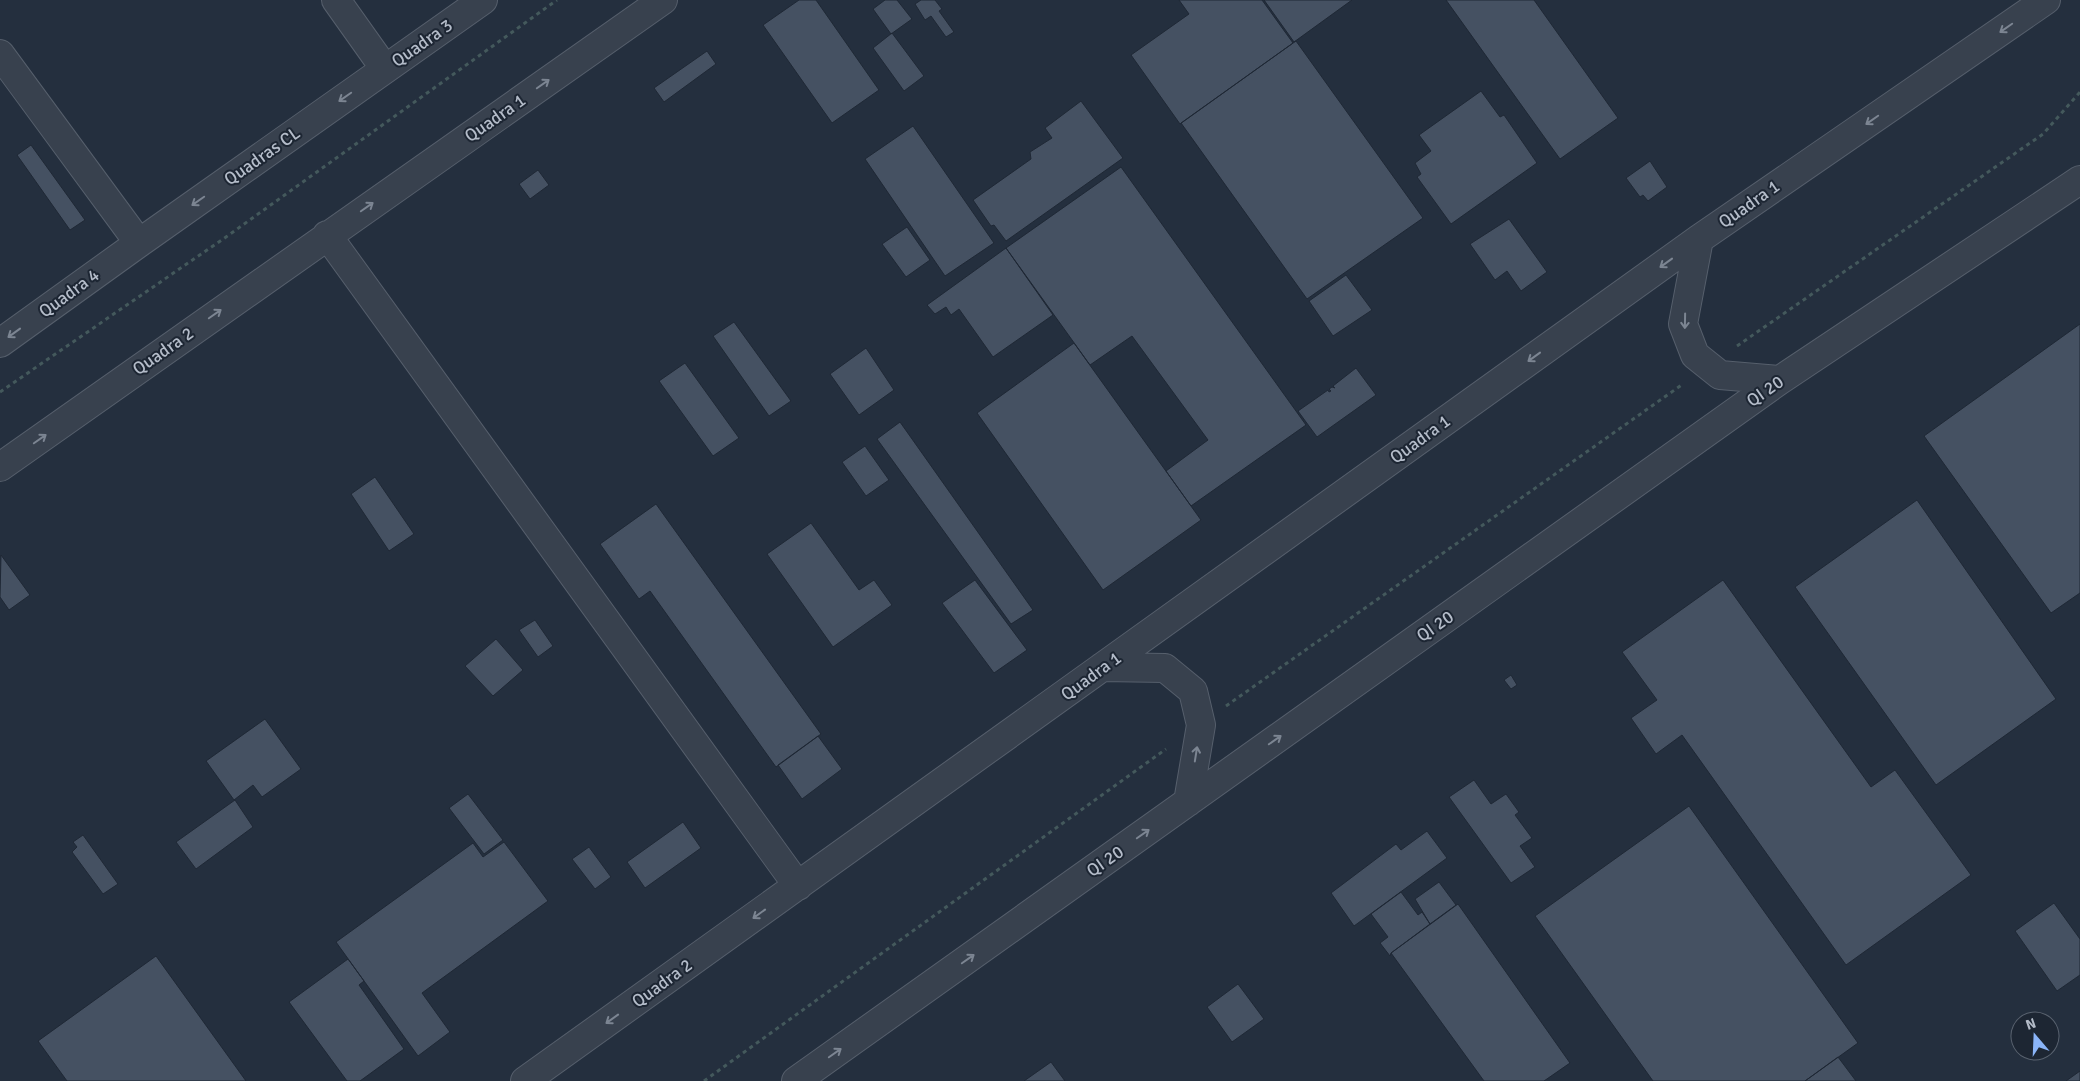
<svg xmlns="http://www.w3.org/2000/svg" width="2080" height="1081" font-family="Signika,sans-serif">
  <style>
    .building { fill: #455162; stroke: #1f2835 }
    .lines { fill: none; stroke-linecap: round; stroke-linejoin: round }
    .minor-casing { stroke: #565f6c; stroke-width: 30 }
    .path { stroke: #44595c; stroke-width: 3; stroke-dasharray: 4 4; stroke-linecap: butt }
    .minor { stroke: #38414e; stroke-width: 28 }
    .oneway { stroke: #7c8592 }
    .labels { text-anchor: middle; stroke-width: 4; stroke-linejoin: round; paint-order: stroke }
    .street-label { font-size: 18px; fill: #b4bcc9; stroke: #1d2633 }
  </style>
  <rect width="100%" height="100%" fill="#242f3e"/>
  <path class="building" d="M799,0H816L879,90L832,123L763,25Z
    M885,0H897L912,19L891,34L873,9Z
    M921,0H935L942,9L939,11L954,32L946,37L931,16L925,20L915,4Z
    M1179,0H1262L1293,43L1180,124L1131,55L1189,14Z
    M1264,0H1352L1294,42Z
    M1446,0H1534L1618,118L1560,159Z
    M892,33L924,76L904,91L873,48Z
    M1296,41L1423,218L1307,299L1181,123Z
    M707,51L716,64L664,102L654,88Z
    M1481,91L1500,117L1504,115L1537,163L1451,224L1417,177L1421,174L1415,163L1431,151L1419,135Z
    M1081,101L1123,158L1006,241L994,225L991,226L973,200L1031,159L1030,152L1052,138L1045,128Z
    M913,126L994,243L945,276L865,159Z
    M31,145L85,220L70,230L17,155Z
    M1650,161L1667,187L1648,201L1643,195L1640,197L1626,178Z
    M1121,167L1306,425L1191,506L1166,471L1208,440L1132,336L1090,365L1006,248Z
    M538,170L549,185L530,199L519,184Z
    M1509,219L1547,272L1521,291L1507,271L1495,280L1470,244Z
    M907,227L930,260L906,277L882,244Z
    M1006,248L1053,315L993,357L959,309L951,315L946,307L935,314L927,305Z
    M1346,275L1372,310L1333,336L1309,301Z
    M734,322L791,401L769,416L713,336Z
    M2080,324V593L2051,613L1924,436Z
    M1074,343L1201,520L1103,590L977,413Z
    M866,348L894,390L859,415L830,374Z
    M685,363L739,438L713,456L659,381Z
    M1356,368L1376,395L1317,437L1298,411L1328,390L1329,392L1331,391L1329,389L1332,387L1335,388L1333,386Z
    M900,422L1033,610L1011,624L877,439Z
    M865,446L889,480L866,496L842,462Z
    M375,477L414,534L389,551L351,494Z
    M1917,500L2056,699L1936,785L1795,587Z
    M656,504L821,734L776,767L650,591L639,599L600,544Z
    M811,523L859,590L874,580L892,605L833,647L767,554Z
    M1,555L30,595L9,610L0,597Z
    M975,580L1027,650L994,673L942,603Z
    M1723,580L1871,787L1895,770L1971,875L1846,965L1682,735L1656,754L1631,718L1657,700L1622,652Z
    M535,620L553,646L538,657L519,630Z
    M496,639L523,670L493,696L465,666Z
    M1511,675L1517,685L1511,689L1504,680Z
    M265,719L301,769L262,797L253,785L234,800L206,761Z
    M818,736L842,769L802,799L778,765Z
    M1474,780L1491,804L1506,794L1519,812L1515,815L1532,838L1520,846L1535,867L1511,883L1449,797Z
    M468,794L503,840L484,854L449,808Z
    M235,800L253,827L196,869L176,842Z
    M1689,806L1858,1043L1805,1081H1653L1535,916Z
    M683,822L701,848L645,888L627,862Z
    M1427,831L1447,858L1354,926L1331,893L1396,844L1401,850Z
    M83,835L118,884L103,894L72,852L77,847L73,842Z
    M504,842L548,901L422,993L450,1032L418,1056L336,942L473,843L483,857Z
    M589,847L611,877L595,889L572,859Z
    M1439,882L1456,905L1430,924L1415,899Z
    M1401,892L1418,915L1422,912L1430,924L1391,953L1390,956L1380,943L1388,937L1371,914Z
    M2054,903L2080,939V975L2057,991L2015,931Z
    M1458,904L1570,1063L1544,1081H1484L1391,953Z
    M156,956L246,1081H67L38,1041Z
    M348,959L364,981L359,985L404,1049L360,1081H347L289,1002Z
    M1238,984L1264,1019L1232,1042L1207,1007Z
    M1838,1057L1856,1081H1805Z
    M1051,1062L1065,1081H1024Z
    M2080,1071V1081H2066Z"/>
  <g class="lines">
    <defs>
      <path id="minor" d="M336,0L385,69
        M0,54L139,243
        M327,235L798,886
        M1699,239L1683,324L1695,355L1720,375L1780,380
        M0,343L139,243L483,0
        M0,467L663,0
        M1102,667L1165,668L1193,691L1201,725L1188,802
        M525,1081L1699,239L2046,0
        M796,1081L1780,380L2080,180"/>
    </defs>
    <use href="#minor" class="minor-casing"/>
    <path class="path" d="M1737,346L2043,134L2080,92
      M0,392L226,237L557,0
      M1226,706L1683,384
      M704,1081L1166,749"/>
    <use href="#minor" class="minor"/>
  </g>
  <defs><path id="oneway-shaft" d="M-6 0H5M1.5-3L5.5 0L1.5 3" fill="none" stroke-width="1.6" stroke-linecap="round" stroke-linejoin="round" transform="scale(1.25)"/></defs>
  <g class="oneway">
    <use href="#oneway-shaft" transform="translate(2006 28) rotate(145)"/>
    <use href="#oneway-shaft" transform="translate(543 84) rotate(-35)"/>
    <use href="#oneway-shaft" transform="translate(345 97) rotate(145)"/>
    <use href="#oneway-shaft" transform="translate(1872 120) rotate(145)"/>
    <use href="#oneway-shaft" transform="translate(198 201) rotate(145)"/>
    <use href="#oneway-shaft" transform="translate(367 207) rotate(-35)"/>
    <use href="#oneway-shaft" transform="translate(1666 263) rotate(144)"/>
    <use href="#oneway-shaft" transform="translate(215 314) rotate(-35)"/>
    <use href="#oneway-shaft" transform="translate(1685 321) rotate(91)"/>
    <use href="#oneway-shaft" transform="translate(14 333) rotate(144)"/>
    <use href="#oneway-shaft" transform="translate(1534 357) rotate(144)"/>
    <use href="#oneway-shaft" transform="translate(40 439) rotate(-35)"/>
    <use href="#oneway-shaft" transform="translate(1275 740) rotate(-35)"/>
    <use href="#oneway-shaft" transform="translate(1196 754) rotate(-81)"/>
    <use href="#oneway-shaft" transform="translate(1143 834) rotate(-35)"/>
    <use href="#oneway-shaft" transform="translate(759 914) rotate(144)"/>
    <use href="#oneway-shaft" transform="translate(968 959) rotate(-35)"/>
    <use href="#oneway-shaft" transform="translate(612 1019) rotate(144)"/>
    <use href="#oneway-shaft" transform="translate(835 1053) rotate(-35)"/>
  </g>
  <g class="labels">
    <g class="street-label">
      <text transform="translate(422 43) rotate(-35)" y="6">Quadra 3</text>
      <text transform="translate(495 118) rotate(-35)" y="6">Quadra 1</text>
      <text transform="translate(262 156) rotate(-35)" y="6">Quadras CL</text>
      <text transform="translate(1749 204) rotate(-35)" y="6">Quadra 1</text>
      <text transform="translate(69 293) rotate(-36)" y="6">Quadra 4</text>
      <text transform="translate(163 351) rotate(-35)" y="6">Quadra 2</text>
      <text transform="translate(1765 391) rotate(-35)" y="6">QI 20</text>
      <text transform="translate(1420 439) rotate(-36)" y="6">Quadra 1</text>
      <text transform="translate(1435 626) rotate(-35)" y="6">QI 20</text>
      <text transform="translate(1091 676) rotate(-36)" y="6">Quadra 1</text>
      <text transform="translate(1105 861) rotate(-35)" y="6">QI 20</text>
      <text transform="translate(662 983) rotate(-36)" y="6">Quadra 2</text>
    </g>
  </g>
  <g transform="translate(2035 1036) rotate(341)"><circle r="24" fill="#1d2633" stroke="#59626f"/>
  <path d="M0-4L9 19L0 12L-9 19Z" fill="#8ab4f8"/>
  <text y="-8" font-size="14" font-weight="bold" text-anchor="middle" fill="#b4bcc9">N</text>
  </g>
</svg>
